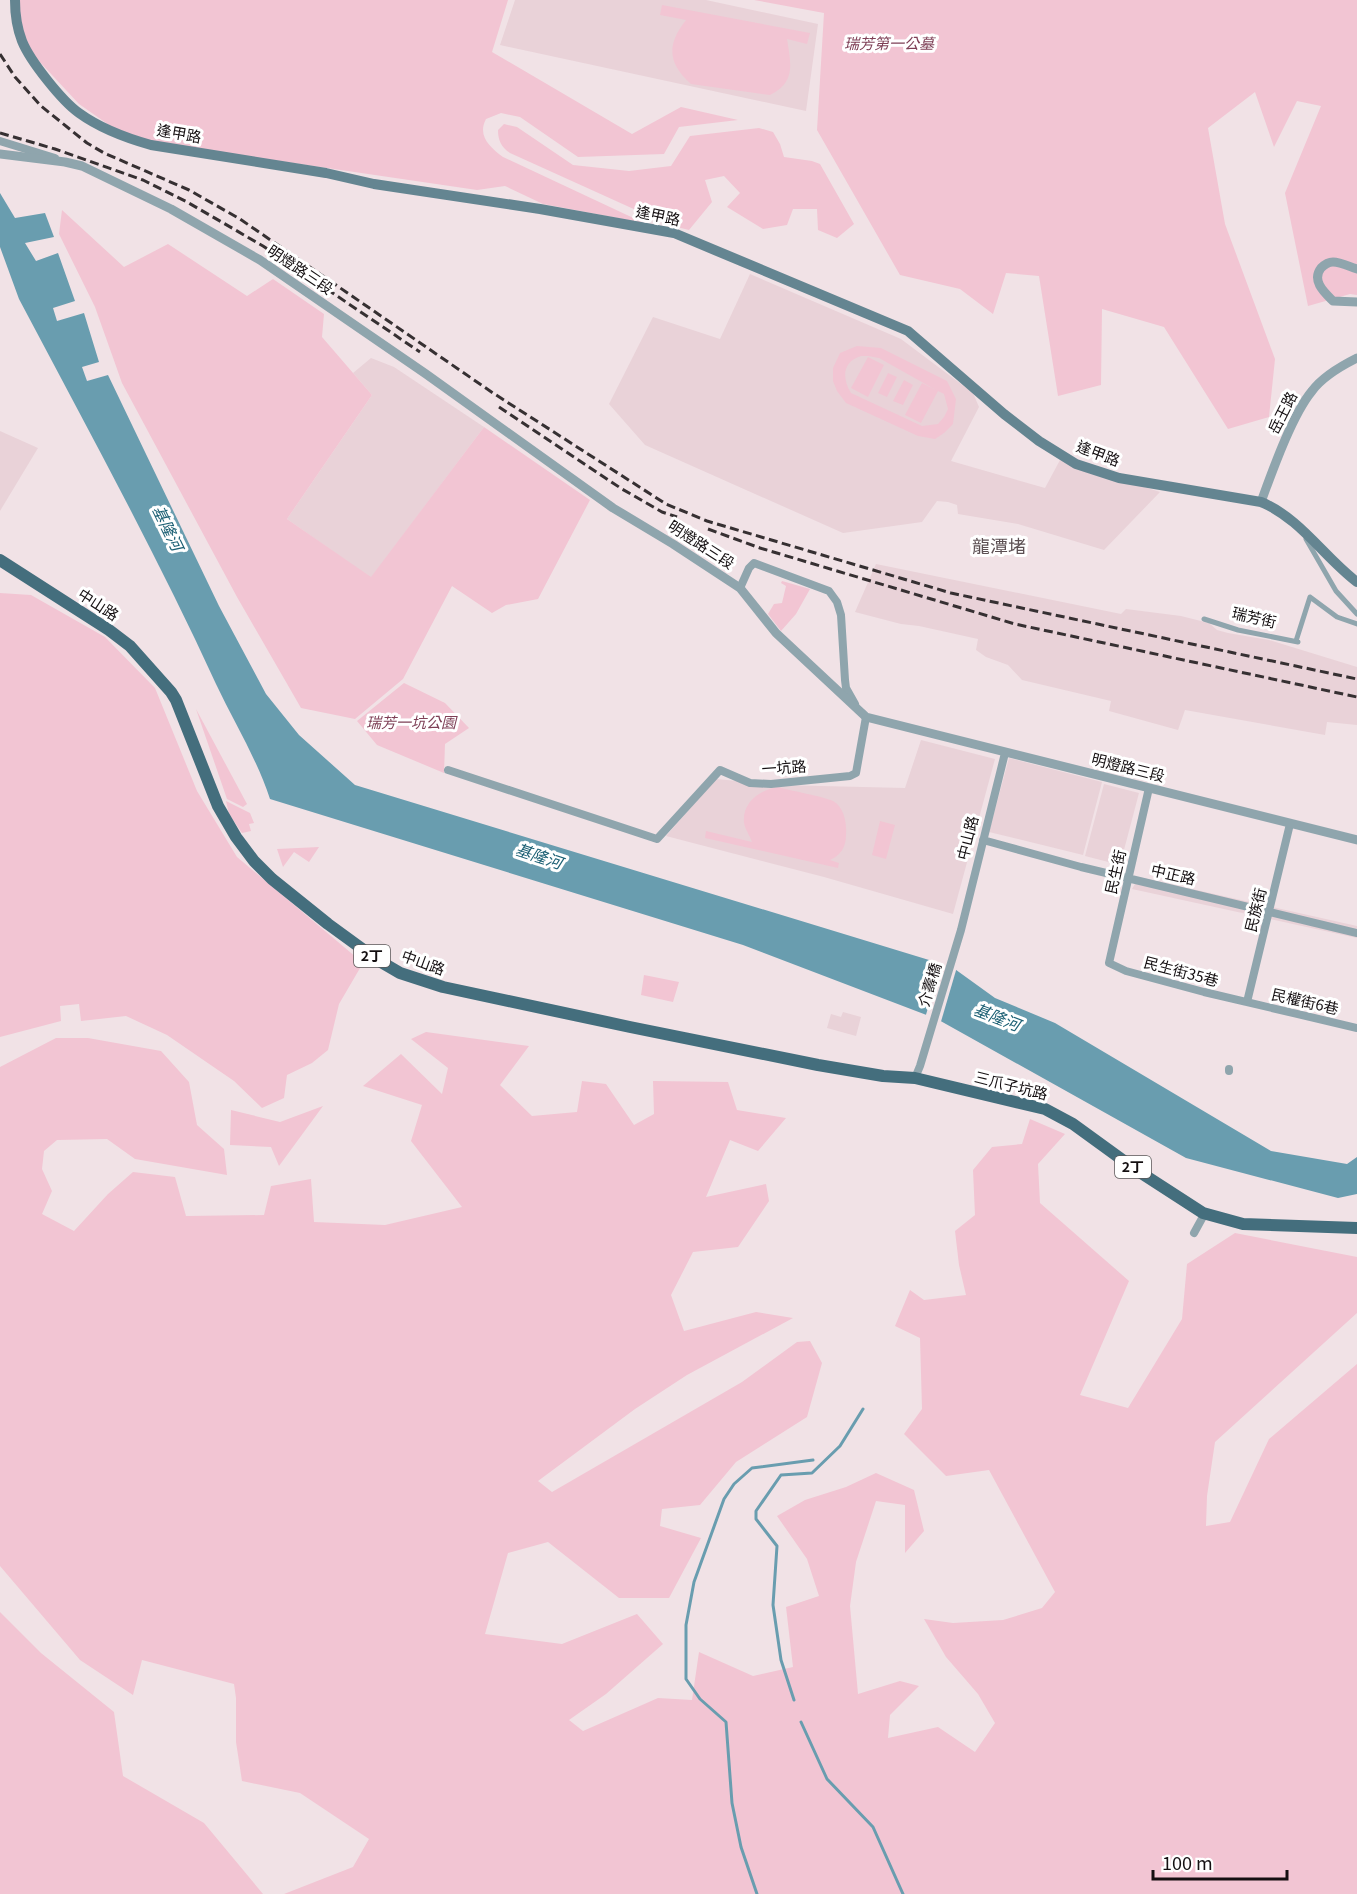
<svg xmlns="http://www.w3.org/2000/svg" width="1357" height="1894" font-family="Georgia,'Noto Sans TC',serif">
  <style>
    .built { fill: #e9d2d8 }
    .green { fill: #f2c5d3; fill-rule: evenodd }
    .water { fill: #699daf }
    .pier { fill: #f1e2e6 }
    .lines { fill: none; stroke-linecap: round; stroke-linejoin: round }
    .stream { stroke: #699daf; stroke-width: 3 }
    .pedestrian { stroke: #8fa5ad; stroke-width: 5 }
    .minor { stroke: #8fa5ad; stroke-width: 8 }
    .tertiary { stroke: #8fa5ad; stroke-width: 9 }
    .secondary { stroke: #648591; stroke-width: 10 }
    .primary { stroke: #446e7d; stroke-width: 12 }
    .rail { stroke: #363032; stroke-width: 3; stroke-dasharray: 9 4.5; stroke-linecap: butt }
    .labels { text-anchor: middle; stroke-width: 6; stroke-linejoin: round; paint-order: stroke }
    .shield { fill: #fff; stroke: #5a5758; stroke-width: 1.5 }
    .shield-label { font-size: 14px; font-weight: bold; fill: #140f11 }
    .park-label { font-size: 15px; font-style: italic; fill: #7e3f56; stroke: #fff }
    .street-label { font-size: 15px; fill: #140f11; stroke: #fff }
    .water-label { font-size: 16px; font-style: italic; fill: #1c6074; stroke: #fff }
    .quarter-label { font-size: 18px; fill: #5c5053; stroke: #fff }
  </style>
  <rect width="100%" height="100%" fill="#f1e2e6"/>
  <path class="built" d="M515,0H706L818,24L806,111L500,45Z
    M750,274L901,339L973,393L979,407L951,461L1045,488L1060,460L1160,492L1104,550L1018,524L958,514L957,505L948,502L937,501L922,522L843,533L645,445L609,404L653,317L720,339Z
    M371,358L394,367L484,427L371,578L287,519L372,395L353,373Z
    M0,431L38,448L0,511Z
    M876,564L1121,614L1126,609L1181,616L1209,623L1217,630L1228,633L1269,640L1357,667V725L1327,722L1325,735L1185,710L1178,730L1109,711L1111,701L1022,680L1008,665L986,657L976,650L978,639L919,626L901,624L855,612Z
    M921,740L995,759L953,914L824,877L666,836L716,779L779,785L905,788Z
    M1009,758L1102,782L1083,855L989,832Z
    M1104,784L1139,793L1120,865L1085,856Z
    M1139,877L1357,926V938L1132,889Z
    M843,1012L861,1017L856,1036L827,1028L831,1014L841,1017Z"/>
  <path class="green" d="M13,0H508L492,52L632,134L681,107L738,120L679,127L664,154L578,157L520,117L501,113L486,119C477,136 490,147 503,157L644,223L543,204L505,186L477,190L129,139L79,104L25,46Z
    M754,0H1357V295L1350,294L1308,306L1285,193L1321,106L1297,101L1274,147L1255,92L1208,128L1225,224L1275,359L1269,417L1228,429L1164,327L1102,309L1101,385L1058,396L1039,276L1006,273L993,314L960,289L900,275L817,130L824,13Z
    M662,5L810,33L807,44L787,39C791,64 796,82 770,95L691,84C667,63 667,44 686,20L660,15Z
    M504,124L517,127L573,165L629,171L671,166L690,136L759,128L773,132L780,144L784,157L812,161L820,164L854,224L837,238L818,230L817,209H793L787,225L763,229L727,207L740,193L724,176L705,180L712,202L689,230L669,225L510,153C501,147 498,140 498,130Z
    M62,210L124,267L168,244L247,296L273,279L324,314L322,337L372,395L287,519L371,577L484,427L590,500L538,599L506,605L492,613L452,586L403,679L355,719L301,708L237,597L122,383L95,307L59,234Z
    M857,346L881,348L947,381L956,399L953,424L944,433L935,439L918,436L846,403L837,391L833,381V368L840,353ZM861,356H868L879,358L936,390L922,383L905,415L921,423L938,391L944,394L948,409L944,417L938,424L922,426L851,393C842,378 842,362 861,356Z
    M868,357L884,365L868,397L851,388Z
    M888,373L897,377L887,397L878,393Z
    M904,380L913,385L903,405L893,401Z
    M782,581L810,589L796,614L781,631L768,614L774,604L782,603L786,586L781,583Z
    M0,593L31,595L105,637L155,688L197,791L237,857L363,963L339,1004L328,1050L312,1063L287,1075L284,1098L262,1108L234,1081L167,1035L126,1016L81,1021L79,1004L60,1006L61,1021L0,1037Z
    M404,683L445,703L469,728L445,744L444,773L377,745L357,721Z
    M196,709L247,804L243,807L227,799Z
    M778,787C791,791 822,796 833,801C844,807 847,823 846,835C846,847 841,855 830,860L839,863L838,868L705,838L706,831L752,842C750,836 745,829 744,823C742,802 760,790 778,787Z
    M226,801L250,813L254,823L249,824L251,831L242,833L229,814Z
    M880,821L895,825L886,859L872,855Z
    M319,847L309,862L294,852L283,867L277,849Z
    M644,975L679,982L673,1002L641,995Z
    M426,1032L529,1046L500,1085L532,1116L577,1112L582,1081L606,1084L634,1125L654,1114L653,1081L728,1082L737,1110L786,1118L758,1151L730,1140L706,1197L766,1184L769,1201L738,1247L693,1252L671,1295L684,1331L756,1312L793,1318L687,1375L635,1409L538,1481L552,1492L742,1382L797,1342L810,1341L822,1363L807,1417L736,1462L700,1505L662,1509L660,1526L701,1538L669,1598H619L548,1542L508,1553L485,1634L562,1644L637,1614L663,1644L606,1694L569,1720L583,1731L658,1698L692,1700L699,1652L753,1676L793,1667L786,1607L819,1596L807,1559L777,1516L805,1500L846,1487L876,1473L914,1490L924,1531L905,1553V1505L876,1501L856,1562L850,1606L858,1694L900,1681L919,1686L890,1715L888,1738L938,1727L975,1752L995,1723L978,1694L946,1657L924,1619L953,1623L1003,1620L1042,1608L1055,1592L989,1470L946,1476L904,1434L922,1409L920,1338L895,1326L910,1290L924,1300L966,1295L959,1265L955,1231L975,1215L973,1170L992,1147L1022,1144L1030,1119L1065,1134L1038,1164L1040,1203L1129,1281L1080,1395L1128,1408L1182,1319L1187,1264L1235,1233L1357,1257V1313L1215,1442L1207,1496L1206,1526L1230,1522L1269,1439L1357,1364V1894H284L353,1867L369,1839L300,1793L242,1781L236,1742V1698L234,1684L142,1660L133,1695L80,1660L0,1566V1067L56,1038H88L161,1051L189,1082L197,1125L224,1149L227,1175L135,1159L107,1139L57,1140L44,1151L42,1169L52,1191L42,1214L74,1231L108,1194L133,1172L175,1177L186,1216L264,1215L271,1186L311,1179L314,1222L385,1225L462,1207L411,1141L422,1105L363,1086L401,1054L442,1094L448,1068L411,1039Z
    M323,1106L279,1166L271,1147L230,1145L231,1110L280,1122Z
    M0,1612L41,1653L114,1712L123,1776L204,1823L263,1894H0Z"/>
  <path class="water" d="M0,193L15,218L45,213L54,237L25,243L36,261L58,253L75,301L53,308L57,321L84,313L99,362L82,367L87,381L108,375L219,606L266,694L299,735L355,785L952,967L995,998L1055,1023L1271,1151L1347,1164L1357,1157V1194L1338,1198L1186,1158L937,1019L743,945L270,799C257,759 234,722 216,684C156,553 86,426 19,299L0,247Z"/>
  <path class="pier" d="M942,961L957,967L940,1025L925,1018Z"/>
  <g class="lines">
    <path class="stream" d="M794,1700L781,1660L773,1605L777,1546L756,1519V1511L781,1475L812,1473L840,1446L863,1409
      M801,1722L827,1779L873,1827L903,1894
      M757,1894L741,1847L732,1803L726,1722L700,1699L686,1679V1625L694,1582L724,1499L734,1484L752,1468L813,1460"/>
    <path class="pedestrian" d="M1306,539L1336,591L1357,614
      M1204,619L1238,630L1298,642
      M1296,641L1310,597L1337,617L1357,624"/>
    <path class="minor" d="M0,141L55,158
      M740,588L749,568L754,563L829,591L837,602L841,615L845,680L846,688L855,704
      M448,770L657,839L720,770L750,783L771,784L850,776L856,773L866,717L862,713
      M1149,788L1109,963L1126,971L1204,992L1357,1028
      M983,840L1081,867L1357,933
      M1247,1002L1290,824
      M1229,1071V1069
      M915,1078L920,1066L961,930L1005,753
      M1194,1233L1205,1213"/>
    <path class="tertiary" d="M0,154L65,162L82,166L171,209L260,260L426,374L613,508L673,544L740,588L776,633L866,717L1357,840
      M1357,269C1350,267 1341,262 1333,262C1329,262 1324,265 1321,268C1311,281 1325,293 1333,301L1357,302
      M1261,502C1272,472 1292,415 1312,391C1323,376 1341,366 1357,358"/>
    <path class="secondary" d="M15,0C15,13 17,28 22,41C30,61 62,101 79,113C101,129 126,138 151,145L326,173L374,184L540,209L674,233L908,331L1004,414L1039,441L1076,464L1119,478L1261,502C1300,518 1324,557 1357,582"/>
    <path class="primary" d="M0,560L109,630L130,646L171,692L176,700L218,806L236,837L254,861L272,879L328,924L376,959L400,973L443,987L630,1027L818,1065L883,1076L915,1078L1045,1109L1073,1124L1135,1169L1203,1213L1243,1224L1357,1228"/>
    <path class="rail" d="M0,54L15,77L41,106L87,143L104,153L189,190L240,219L493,393L666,504L707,521L951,593L1357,679
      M0,133L55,149L143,180L187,202L263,246L420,352
      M499,407L622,489L662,512L677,517
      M708,529L760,548L1015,624L1357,697"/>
  </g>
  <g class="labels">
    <g class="shield">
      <rect x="354" y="945" width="36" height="22" rx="4.5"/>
      <rect x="1115" y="1156" width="36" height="22" rx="4.5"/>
    </g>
    <g class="shield-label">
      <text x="372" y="961">2丁</text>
      <text x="1133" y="1172">2丁</text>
    </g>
    <g class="park-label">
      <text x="889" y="49">瑞芳第一公墓</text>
      <text x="411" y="728">瑞芳一坑公園</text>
    </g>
    <g class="street-label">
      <text transform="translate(179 134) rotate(10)" y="5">逢甲路</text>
      <text transform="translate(658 216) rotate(12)" y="5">逢甲路</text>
      <text transform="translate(300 270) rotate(34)" y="5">明燈路三段</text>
      <text transform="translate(1283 413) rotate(-63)" y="5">岳王路</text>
      <text transform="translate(1098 454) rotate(21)" y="5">逢甲路</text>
      <text transform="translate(701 545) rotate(33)" y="5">明燈路三段</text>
      <text transform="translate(98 605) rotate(33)" y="5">中山路</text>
      <text transform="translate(1254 618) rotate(13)" y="5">瑞芳街</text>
      <text transform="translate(784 768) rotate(-4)" y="5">一坑路</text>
      <text transform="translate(1128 768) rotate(14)" y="5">明燈路三段</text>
      <text transform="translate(968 838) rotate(-76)" y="5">中山路</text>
      <text transform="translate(1116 872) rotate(-77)" y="5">民生街</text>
      <text transform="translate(1173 875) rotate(13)" y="5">中正路</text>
      <text transform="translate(1256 910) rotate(-76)" y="5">民族街</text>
      <text transform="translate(423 963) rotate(20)" y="5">中山路</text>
      <text transform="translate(1181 972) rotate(15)" y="5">民生街35巷</text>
      <text transform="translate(930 985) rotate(-73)" y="5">介壽橋</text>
      <text transform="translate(1305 1002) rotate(13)" y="5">民權街6巷</text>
      <text transform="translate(1011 1086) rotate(14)" y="5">三爪子坑路</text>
    </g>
    <g class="water-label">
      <text transform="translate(168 528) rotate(64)" y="6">基隆河</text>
      <text transform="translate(539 856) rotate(18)" y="6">基隆河</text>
      <text transform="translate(997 1017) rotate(21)" y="6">基隆河</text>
    </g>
    <g class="quarter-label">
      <text x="999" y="553">龍潭堵</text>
    </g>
  </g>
  <path d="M1153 1870v9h134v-9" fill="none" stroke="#140f11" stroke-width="3"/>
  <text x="1162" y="1870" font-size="18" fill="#140f11" stroke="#ffffff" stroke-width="4.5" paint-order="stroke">100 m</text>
</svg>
